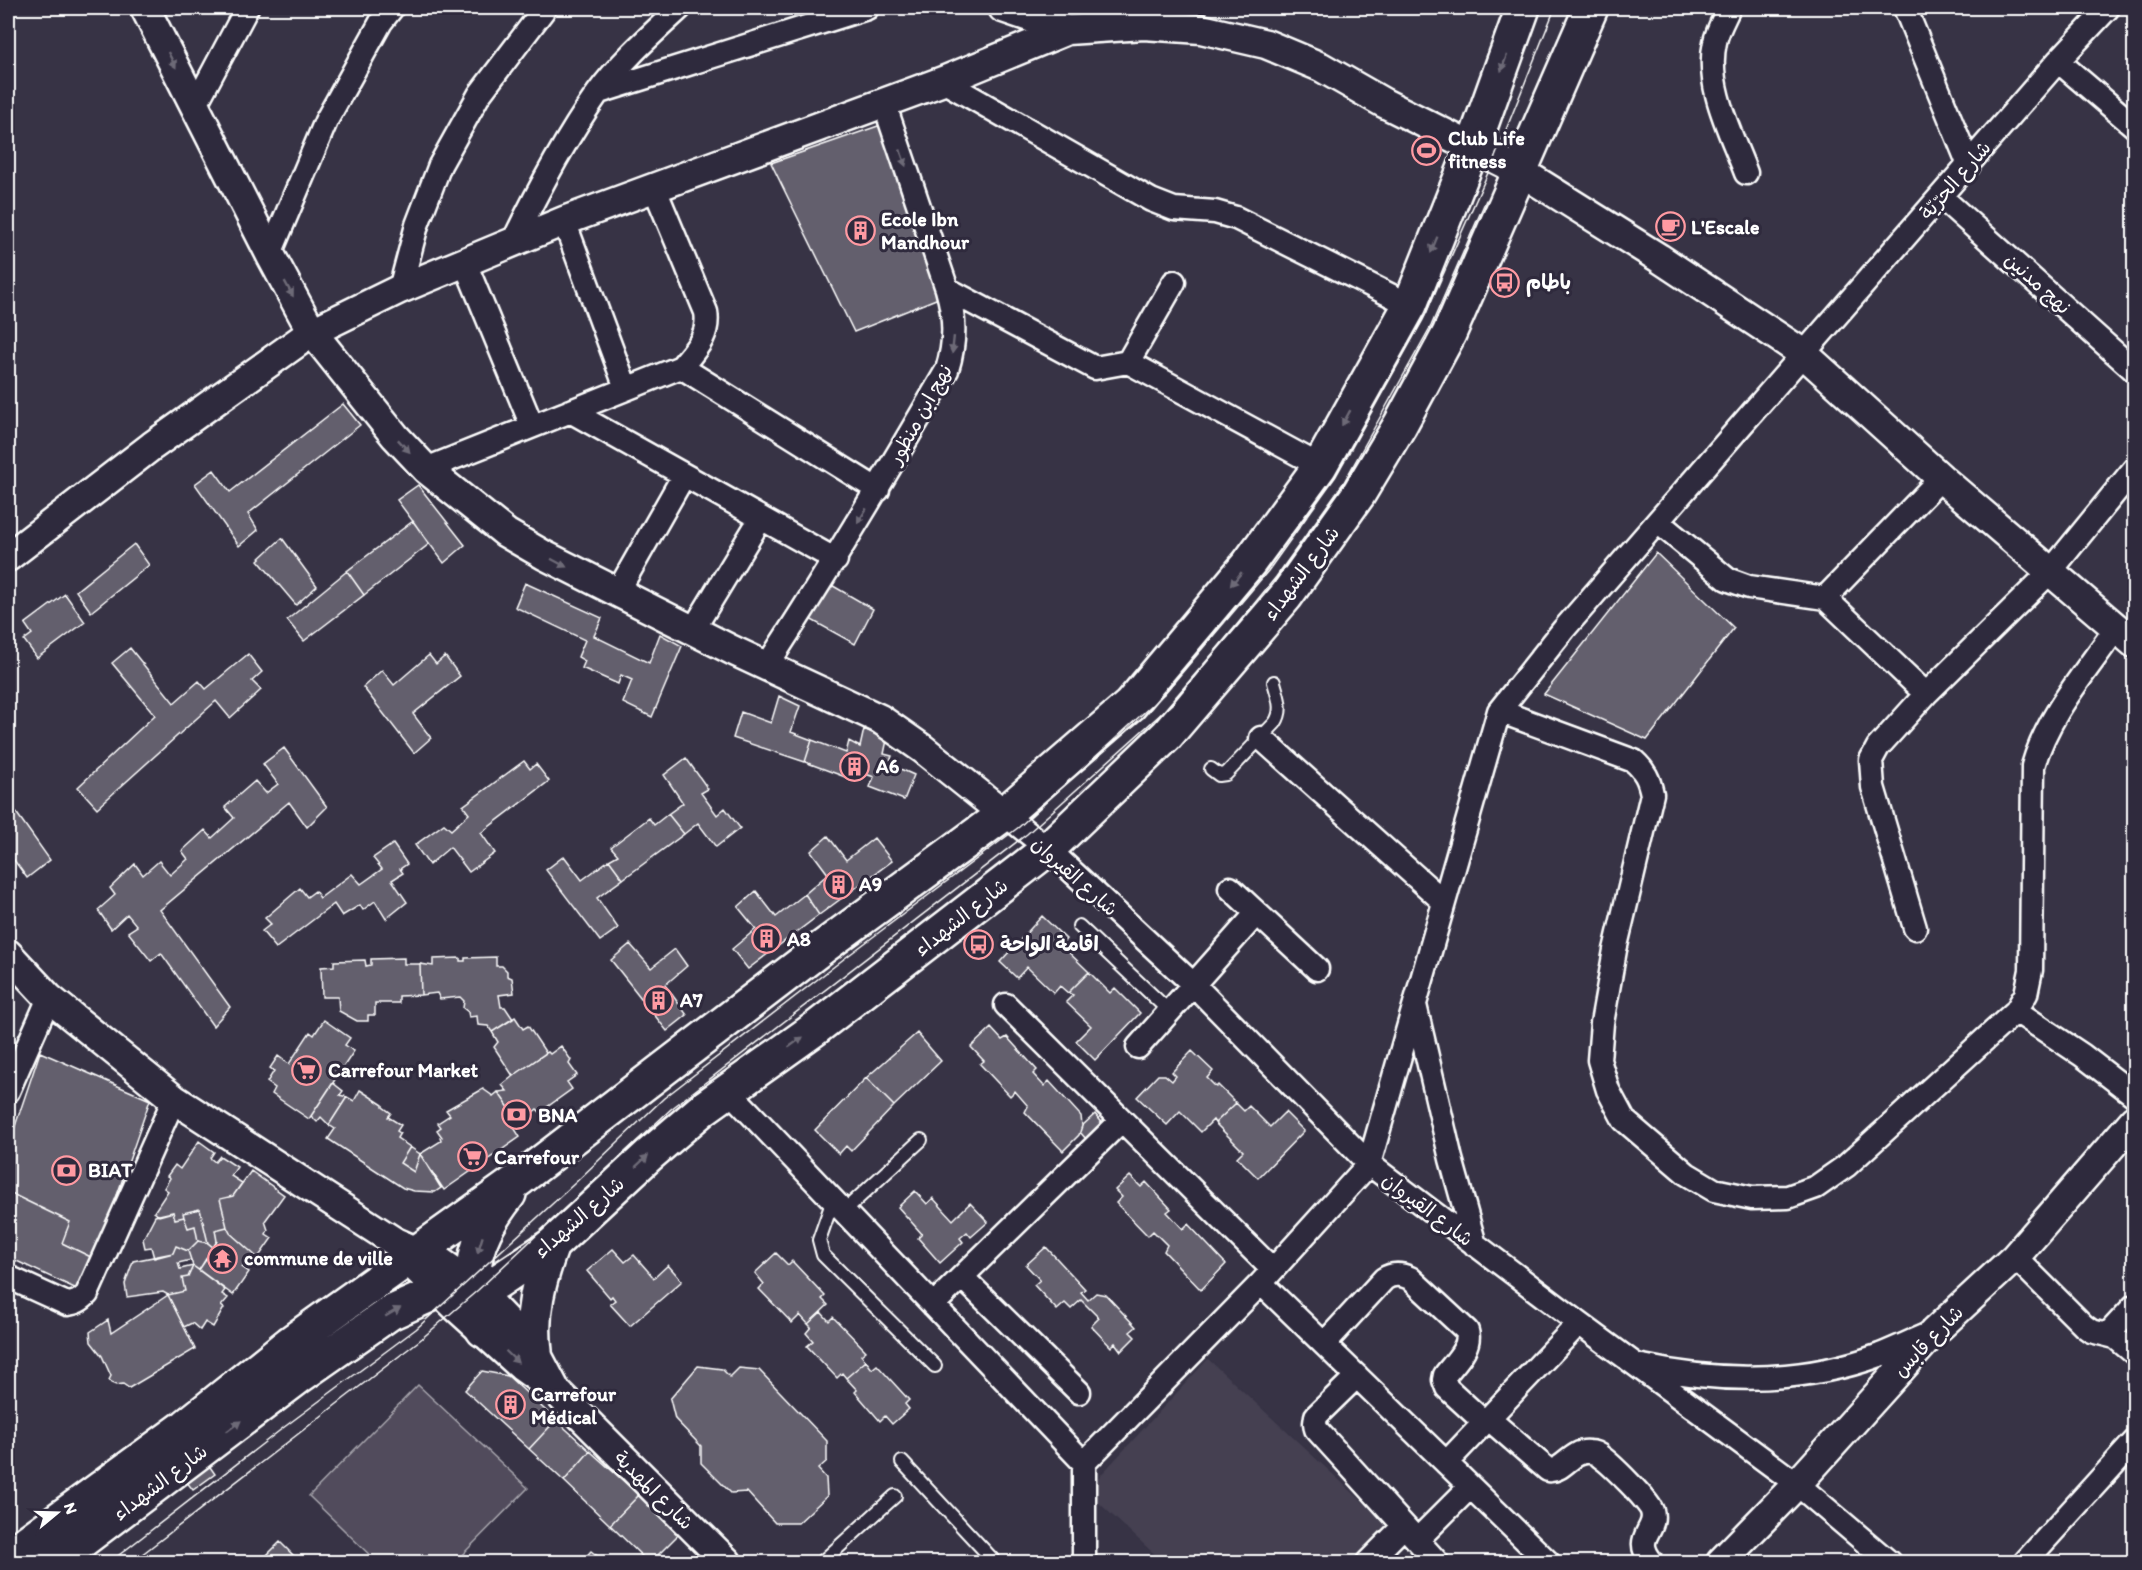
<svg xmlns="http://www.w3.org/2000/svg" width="2142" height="1570" font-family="Itim,'Playpen Sans Arabic',sans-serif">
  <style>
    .built { fill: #444051 }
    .green { fill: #514c5c; stroke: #a8a6ae; stroke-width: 1.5 }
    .building { fill: #635f6d; stroke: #fff; stroke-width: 1.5 }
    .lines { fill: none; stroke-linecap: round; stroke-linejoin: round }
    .service-casing { stroke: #fff; stroke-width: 16 }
    .minor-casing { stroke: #fff; stroke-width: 27 }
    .tertiary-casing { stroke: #fff; stroke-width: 33 }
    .secondary-casing { stroke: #fff; stroke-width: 38 }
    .service { stroke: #2f2a3d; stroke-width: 12 }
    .minor { stroke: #2f2a3d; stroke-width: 22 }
    .tertiary { stroke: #2f2a3d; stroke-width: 28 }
    .secondary { stroke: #2f2a3d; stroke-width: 33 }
    .tram { stroke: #fff; stroke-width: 1.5 }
    .oneway { fill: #6d6a77 }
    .labels { text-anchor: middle; stroke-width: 6; stroke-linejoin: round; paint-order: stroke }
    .poi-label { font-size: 20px; font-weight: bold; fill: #fff; stroke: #2f2a3d; text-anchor: start }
    .street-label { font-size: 20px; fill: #fff; stroke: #2f2a3d }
  </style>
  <rect width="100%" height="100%" fill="#373345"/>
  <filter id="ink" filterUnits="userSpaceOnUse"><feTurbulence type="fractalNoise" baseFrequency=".0167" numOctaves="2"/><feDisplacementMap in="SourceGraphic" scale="12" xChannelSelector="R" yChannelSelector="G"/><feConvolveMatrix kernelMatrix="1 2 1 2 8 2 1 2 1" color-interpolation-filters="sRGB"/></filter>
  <g filter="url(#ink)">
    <path class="built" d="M1208,1359L1390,1527L1357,1562H1163L1086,1491Z"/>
    <path class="green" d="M418,1385L528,1488L455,1562H377L309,1496Z"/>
    <path class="building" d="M881,125L941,297L854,332L771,163Z
      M343,404L360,425L248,514L258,530L239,546L195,484L214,470L230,492Z
      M418,485L465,545L444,563L397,500Z
      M413,521L429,544L364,595L347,571Z
      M282,538L317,586L296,605L258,560Z
      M134,544L149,565L91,612L76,591Z
      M1656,553L1734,628L1647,740L1544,694Z
      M347,571L364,595L304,641L287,620Z
      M525,583L602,618L594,636L649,663L660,634L682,646L652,717L623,703L632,680L621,675L618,684L582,668L585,661L578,657L585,640L515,607Z
      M828,583L873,609L855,644L808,618Z
      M65,594L85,622L37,658L24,640L32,634L25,624Z
      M130,648L174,703L199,681L206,689L248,654L262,672L252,681L261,690L230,718L216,701L97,808L78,787L155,715L112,663Z
      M429,655L436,664L445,656L460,676L413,714L431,738L414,753L363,687L382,670L394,685Z
      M779,696L800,706L791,732L812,740L805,762L733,738L741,712L771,723Z
      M864,729L887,740L884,754L892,756L889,764L914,775L904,800L870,787L874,777L851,769L848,778L805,762L812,740L846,753L849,741L860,747Z
      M284,748L327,807L307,827L289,802L160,910L230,1007L213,1026L161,953L151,961L128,932L137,926L127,914L111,929L98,910L115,895L110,888L135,864L143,875L159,861L170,875L188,859L182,851L205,830L212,838L234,818L225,807L255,781L266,793L278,784L263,764Z
      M686,758L708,789L701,793L717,815L725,808L740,828L716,847L698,823L684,834L668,814L683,803L664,775Z
      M524,761L530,769L536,764L549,781L481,833L495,853L469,872L450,847L429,865L415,845L444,824L451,830L469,814L463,806Z
      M8,801L50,860L27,878L8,852Z
      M668,814L684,834L623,879L609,860L618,855L611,847L649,818L654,825Z
      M828,836L846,860L874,838L892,861L819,915L805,894L828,874L811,851Z
      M393,844L407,864L400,869L403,873L392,880L407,902L386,919L375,901L363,910L360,905L342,916L334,904L276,948L262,931L271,924L265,918L300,888L307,897L315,891L320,898L352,874L361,884L382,869L373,858Z
      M564,856L582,880L609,860L623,879L597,898L618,928L600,941L546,870Z
      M756,891L776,917L805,894L819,915L748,969L732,949L756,929L738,907Z
      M1042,916L1066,939L1061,945L1089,972L1068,993L1060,986L1054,993L1027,967L1017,978L1000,962Z
      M630,944L651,968L675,949L687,966L665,985L687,1015L667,1031L611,960Z
      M496,957V966H502L507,971V976L512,978L514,993L499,995L501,1007H505L513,1019L492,1032L488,1026L478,1025L477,1016L469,1017L468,1012L463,1008L464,1001L460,997L440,999L437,993L421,995L420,964L433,966V959L460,958V961H465V958Z
      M404,958V964H420L421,995L399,996V1003H375V1015H368V1021H357L339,1011L338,997H322L321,967L334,966V961L365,960L366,966L371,965V959Z
      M1089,972L1110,993L1115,988L1140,1013L1095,1060L1076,1041L1091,1026L1066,1002L1073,995L1068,993Z
      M515,1017L523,1029L528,1026L546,1053L513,1076L494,1047L498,1042L492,1032Z
      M324,1020L350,1038L345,1045L354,1051L309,1119L272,1094L275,1088L267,1082L274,1071L270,1068L278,1056L289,1064L310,1032L314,1035Z
      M991,1028L1002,1040L1007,1037L1037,1070L1033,1074L1044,1086L1049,1081L1081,1116L1082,1126L1079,1135L1063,1151L1025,1112L1028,1106L1015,1091L1010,1096L980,1064L984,1061L971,1047Z
      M917,1033L941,1061L894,1106L866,1078Z
      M561,1046L571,1060L569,1064L577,1075L567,1082L572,1089L540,1112L537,1109L527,1117L524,1113L519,1122L498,1092L507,1091L502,1085L513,1076L546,1053L548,1052L550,1054Z
      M1192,1051L1213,1071L1207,1078L1216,1087L1218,1085L1236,1103L1215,1123L1213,1120L1201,1132L1180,1111L1167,1125L1137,1097L1158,1075H1165L1172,1081L1176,1076L1172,1072Z
      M40,1052L150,1100L95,1259L62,1243L70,1222L8,1192V1147Z
      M866,1078L894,1106L851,1151L846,1146L839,1154L815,1130Z
      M333,1083L343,1091L340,1095L347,1097L329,1125L321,1117L317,1122L311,1116Z
      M483,1089L493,1096L498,1092L519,1122L513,1126L520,1137L444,1190L420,1154L441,1141L440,1138L442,1137L437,1130L441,1127L438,1123L450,1115L446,1110Z
      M360,1090L383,1105V1107L391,1113L388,1117L401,1125L397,1131L400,1133L397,1138L410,1147L400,1163L414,1172L420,1154L441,1188L435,1192L414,1191L403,1188L328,1139L335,1129L329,1125L347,1097L354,1101Z
      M1236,1103L1244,1111L1249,1106L1270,1127L1285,1112L1304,1131L1258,1178L1237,1157L1243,1151L1215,1123Z
      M1095,1114L1104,1125L1086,1139L1080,1132L1082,1126Z
      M199,1141L214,1152L210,1158L215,1162L220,1156L237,1167L231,1176L242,1183L233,1196L220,1199L227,1227L215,1230L217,1241L214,1248L208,1243L200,1209L183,1213L184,1217L175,1219L173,1212L159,1216L154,1212L168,1191L164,1188L170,1178L167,1176L175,1165L180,1169Z
      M410,1147L420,1154L414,1172L400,1163Z
      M251,1171L284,1195L265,1221L268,1230L266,1234L272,1238L258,1258L230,1233L227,1227L220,1199L233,1196Z
      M1130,1176L1141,1187L1146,1182L1171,1209L1167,1212L1183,1229L1188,1224L1226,1264L1201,1290L1164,1251L1167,1245L1153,1231L1148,1236L1116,1203L1122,1197L1115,1190Z
      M915,1191L927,1204L933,1198L953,1220L970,1203L988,1222L971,1237L967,1232L960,1238L963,1242L940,1263L918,1238L922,1234L898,1207Z
      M8,1192L70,1222L62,1243L95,1259L81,1291L8,1257Z
      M200,1209L208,1243L198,1241L195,1226L188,1228L184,1217L183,1213Z
      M173,1212L175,1219L184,1217L188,1228L195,1226L198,1241L188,1251L176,1246L173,1253L154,1258L151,1247L145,1248L143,1239L155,1216Z
      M227,1227L230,1233L258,1258L250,1269L244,1264L242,1267L249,1272L233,1295L199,1270L217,1241L215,1230Z
      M198,1241L208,1243L214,1248L199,1270L193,1266L188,1251Z
      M176,1246L188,1251L191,1260L178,1263L180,1269L193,1266L188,1277L182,1278L185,1291L168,1295L163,1292L127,1297L125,1284L133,1261L173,1253Z
      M1046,1247L1085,1289L1081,1292L1088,1300L1096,1293L1106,1295L1136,1327L1130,1332L1135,1337L1121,1351L1115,1343L1111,1347L1091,1326L1099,1318L1081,1300L1071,1309L1065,1303L1057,1310L1034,1285L1040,1280L1026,1265Z
      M613,1249L625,1262L634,1255L654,1278L668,1265L682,1281L630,1326L610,1304L615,1300L612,1296L610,1298L587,1271Z
      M776,1253L788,1265L792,1261L825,1296L822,1299L828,1305L808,1324L800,1315L792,1323L759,1289L764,1284L755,1273Z
      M193,1266L225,1290L222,1294L228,1298L221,1306L224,1308L213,1327L205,1322L200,1330L192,1323L184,1327L168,1295L185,1291L182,1278L188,1277Z
      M168,1295L195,1349L129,1388L123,1384L116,1385L111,1383L109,1380L111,1376L102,1356L91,1342L90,1332L108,1320L111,1333Z
      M821,1312L829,1321L833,1317L866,1351L861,1355L866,1361L846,1378L842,1373L837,1378L807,1346L813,1341L806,1333L811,1327L808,1324Z
      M866,1361L872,1369L877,1365L909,1400L905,1404L909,1409L892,1424L885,1416L880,1421L855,1392L857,1390L846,1378Z
      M698,1366L722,1369L730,1377L739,1368L759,1370L827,1441V1461L818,1469L826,1478L827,1496L798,1523H775L747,1492L731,1493L701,1463V1446L675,1419L670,1399Z
      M482,1371L508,1376L556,1420L529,1449L465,1390Z
      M556,1420L590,1451L564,1481L529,1449Z
      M590,1451L639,1495L610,1525L564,1481Z
      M208,1464L215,1474L193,1490L186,1481Z
      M639,1495L678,1535L651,1562H648L610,1525Z
      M280,1542L300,1562H265L262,1560Z
      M591,1551L605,1562H581Z"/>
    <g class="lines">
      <defs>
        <path id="service" d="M1211,769L1219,775L1226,774L1275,723C1284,710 1278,697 1274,682
          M1079,926L1170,1012
          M833,1200L819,1240L823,1255L935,1366
          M844,1211L921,1140
          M902,1462L995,1562
          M822,1562L895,1496"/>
        <path id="minor" d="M1729,8C1724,19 1717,31 1715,42C1705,86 1731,133 1746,173
          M1905,8L1969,165
          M1091,27L1098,8
          M2058,61L2134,126
          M943,81L1151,200L1174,209L1215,212L1236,218L1410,305
          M599,92L867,8
          M195,106L247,8
          M654,187L706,312C710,336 695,350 681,367
          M1941,197L2134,370
          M564,221L626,388
          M513,242C538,190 564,141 597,94C620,62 652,34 680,8
          M270,254L326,121L381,22L392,8
          M465,263L532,426
          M400,289L417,225L440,165L479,95L545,8
          M947,289L1095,368L1128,362L1320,466
          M1128,362L1174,282
          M570,411L836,560
          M426,469L681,367L878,490
          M1658,522L1727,579L1749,587L1825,598
          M617,593L684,475
          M693,630L761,518
          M766,667C830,569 889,470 947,370C956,341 955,317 947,289L884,103
          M1926,694L1825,598L1941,478
          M1499,711L1634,761C1645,771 1649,779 1652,794L1615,950L1602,1023L1599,1060L1608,1090L1624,1120L1687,1174L1714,1190L1752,1198L1788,1197L1816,1187L1846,1166L2016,1011L2026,994L2031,970L2033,766C2048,714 2086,672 2116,628
          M1261,738L1443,901
          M1004,814L1048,849L1194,985L1369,1164L1579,1323L1797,1484L1889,1562
          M1230,888L1317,969
          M1915,928L1873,787L1871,760L1878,747L1926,694L2050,572L2134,469
          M1006,1005L1272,1269
          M1415,1005L1451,1159L1475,1245
          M2016,1011L2082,1055L2134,1095
          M1138,1047L1257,913
          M728,1090L1084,1463
          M8,1091L49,998
          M2015,1257L2084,1326L2091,1331L2115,1337L2134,1353
          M8,1277L67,1304C76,1303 80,1301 87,1294L174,1099
          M962,1277L1079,1392
          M1261,1283L1548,1562
          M933,1305L1122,1120
          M2108,1334L2134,1306
          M1324,1344L1384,1279C1393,1273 1401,1274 1410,1278L1467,1331C1472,1347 1454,1363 1445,1375L1444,1380L1447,1388L1485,1423
          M1642,1366C1721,1383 1803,1383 1880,1355C1897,1348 1914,1340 1931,1333
          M1357,1376L1316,1416L1315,1423L1316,1429L1437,1562
          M1489,1419L1548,1470C1564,1472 1571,1450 1589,1452C1593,1452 1598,1454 1601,1457C1610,1463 1650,1502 1652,1511C1658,1531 1631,1537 1652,1562
          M1446,1463L1579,1323
          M1417,1540L1470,1487
          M1084,1562V1463L1261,1283L1369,1164L1499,711L1564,629L2058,61L2108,8
          M1368,1562L1404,1526
          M2025,1562L2134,1442"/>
        <path id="tertiary" d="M145,8L270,254L312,332L395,436L426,469L506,533L544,555L732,650L880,719L923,749L1004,814
          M1003,8L1067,30L1144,25L1201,29L1266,44L1321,67L1384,103L1520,171L1659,258L1804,354L1941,478L2134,643
          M8,557L152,446L312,332L400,289L564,221L943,81L1067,30
          M8,954L49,998L174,1099L395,1242L439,1261L469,1282L535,1351L556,1391
          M400,1249L408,1260L457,1308L521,1366L556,1391L727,1562
          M1721,1562L1797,1484L1935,1331L2015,1257L2134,1120"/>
        <path id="secondary" d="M483,1330C481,1317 481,1305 478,1292C477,1286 474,1281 474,1274C474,1244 491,1217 509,1194
          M535,1351C530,1313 539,1280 552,1245
          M8,1556L186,1426L290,1343L521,1178L823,947L1004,814L1130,705L1249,563L1320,466L1410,305L1473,147L1523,8
          M54,1562L297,1378L390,1313L439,1291L478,1290L497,1282L552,1245L649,1155L704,1108L816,1028L1048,849L1167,735L1286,596L1358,495L1400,425L1449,334L1591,8"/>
      </defs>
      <use href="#service" class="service-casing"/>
      <use href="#minor" class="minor-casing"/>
      <use href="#tertiary" class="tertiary-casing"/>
      <use href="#secondary" class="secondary-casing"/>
      <use href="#service" class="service"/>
      <use href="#minor" class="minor"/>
      <use href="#tertiary" class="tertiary"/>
      <use href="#secondary" class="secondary"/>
      <path class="tram" d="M110,1562L283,1428L416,1329L575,1183L664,1098L845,958L1019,827L1164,694L1268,571L1336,476L1423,320L1495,157L1555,8
        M132,1562L420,1340L478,1290L671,1109L1027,834L1172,704L1276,577L1344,482L1431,326L1486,200"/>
    </g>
    <defs><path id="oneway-solid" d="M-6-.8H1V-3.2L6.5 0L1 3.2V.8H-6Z" transform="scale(1.5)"/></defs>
    <g class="oneway">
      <use href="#oneway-solid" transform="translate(172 60) rotate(63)"/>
      <use href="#oneway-solid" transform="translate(1504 63) rotate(110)"/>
      <use href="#oneway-solid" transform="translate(903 158) rotate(71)"/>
      <use href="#oneway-solid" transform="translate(1434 245) rotate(112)"/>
      <use href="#oneway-solid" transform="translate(289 289) rotate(61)"/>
      <use href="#oneway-solid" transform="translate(953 345) rotate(96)"/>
      <use href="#oneway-solid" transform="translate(1346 418) rotate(119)"/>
      <use href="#oneway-solid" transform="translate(404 446) rotate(47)"/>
      <use href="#oneway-solid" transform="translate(862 516) rotate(121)"/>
      <use href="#oneway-solid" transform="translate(559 563) rotate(28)"/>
      <use href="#oneway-solid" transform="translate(1236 579) rotate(130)"/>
      <use href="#oneway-solid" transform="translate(796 1042) rotate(-35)"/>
      <use href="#oneway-solid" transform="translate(642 1161) rotate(-43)"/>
      <use href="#oneway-solid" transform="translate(480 1245) rotate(107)"/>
      <use href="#oneway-solid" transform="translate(393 1312) rotate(-30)"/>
      <use href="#oneway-solid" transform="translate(512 1357) rotate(44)"/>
      <use href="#oneway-solid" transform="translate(234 1426) rotate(-37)"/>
    </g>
  </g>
  <defs>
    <symbol id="stadium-ring" viewBox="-11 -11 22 22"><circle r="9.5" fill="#2f2a3d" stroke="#ff9aa2" stroke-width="1.5"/><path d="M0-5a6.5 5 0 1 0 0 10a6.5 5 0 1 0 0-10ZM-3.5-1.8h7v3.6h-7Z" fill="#ff9aa2"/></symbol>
    <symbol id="cafe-ring" viewBox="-11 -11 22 22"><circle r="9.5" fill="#2f2a3d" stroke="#ff9aa2" stroke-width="1.5"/><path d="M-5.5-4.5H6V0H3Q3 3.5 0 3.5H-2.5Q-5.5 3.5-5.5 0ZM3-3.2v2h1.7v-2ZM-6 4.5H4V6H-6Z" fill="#ff9aa2"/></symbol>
    <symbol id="building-ring" viewBox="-11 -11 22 22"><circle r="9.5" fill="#2f2a3d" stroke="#ff9aa2" stroke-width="1.5"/><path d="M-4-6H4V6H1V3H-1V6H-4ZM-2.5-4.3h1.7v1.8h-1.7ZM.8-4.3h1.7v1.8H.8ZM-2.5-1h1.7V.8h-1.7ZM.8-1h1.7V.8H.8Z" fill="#ff9aa2"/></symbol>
    <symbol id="bus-ring" viewBox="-11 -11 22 22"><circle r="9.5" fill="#2f2a3d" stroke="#ff9aa2" stroke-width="1.5"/><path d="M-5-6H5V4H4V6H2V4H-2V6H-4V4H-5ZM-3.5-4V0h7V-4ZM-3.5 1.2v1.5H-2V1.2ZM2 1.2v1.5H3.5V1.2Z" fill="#ff9aa2"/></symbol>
    <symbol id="supermarket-ring" viewBox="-11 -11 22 22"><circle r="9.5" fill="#2f2a3d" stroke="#ff9aa2" stroke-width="1.5"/><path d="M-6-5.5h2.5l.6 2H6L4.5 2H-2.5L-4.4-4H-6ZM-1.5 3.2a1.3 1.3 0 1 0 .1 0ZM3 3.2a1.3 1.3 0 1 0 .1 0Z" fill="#ff9aa2"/></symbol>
    <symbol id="bank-ring" viewBox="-11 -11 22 22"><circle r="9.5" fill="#2f2a3d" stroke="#ff9aa2" stroke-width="1.5"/><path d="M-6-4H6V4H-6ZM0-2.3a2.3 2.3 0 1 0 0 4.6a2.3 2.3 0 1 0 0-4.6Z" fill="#ff9aa2"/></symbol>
    <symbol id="temple-ring" viewBox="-11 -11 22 22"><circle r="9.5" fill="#2f2a3d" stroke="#ff9aa2" stroke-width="1.5"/><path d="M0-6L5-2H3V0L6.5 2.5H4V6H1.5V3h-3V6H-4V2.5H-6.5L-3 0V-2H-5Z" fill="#ff9aa2"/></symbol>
  </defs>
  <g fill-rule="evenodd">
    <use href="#stadium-ring" x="1410" y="134" width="33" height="33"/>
    <use href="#cafe-ring" x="1654" y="210" width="33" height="33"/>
    <use href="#building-ring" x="844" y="214" width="33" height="33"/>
    <use href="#bus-ring" x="1488" y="266" width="33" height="33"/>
    <use href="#building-ring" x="838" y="750" width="33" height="33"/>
    <use href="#building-ring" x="822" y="868" width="33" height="33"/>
    <use href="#building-ring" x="750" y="922" width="33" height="33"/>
    <use href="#bus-ring" x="962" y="928" width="33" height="33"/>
    <use href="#building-ring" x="642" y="984" width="33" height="33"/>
    <use href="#supermarket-ring" x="290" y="1054" width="33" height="33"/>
    <use href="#bank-ring" x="500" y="1098" width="33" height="33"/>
    <use href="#supermarket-ring" x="456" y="1140" width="33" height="33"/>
    <use href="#bank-ring" x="50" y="1154" width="33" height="33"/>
    <use href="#temple-ring" x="206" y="1242" width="33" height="33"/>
    <use href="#building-ring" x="494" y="1388" width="33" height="33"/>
  </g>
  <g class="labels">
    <g class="poi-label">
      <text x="1448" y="145">Club Life<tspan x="1448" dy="23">fitness</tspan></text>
      <text x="881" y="226">Ecole Ibn<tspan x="881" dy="23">Mandhour</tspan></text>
      <text x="1691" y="234">L'Escale</text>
      <text x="1526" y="289">باطام</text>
      <text x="876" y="773">A6</text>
      <text x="859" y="891">A9</text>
      <text x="787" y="946">A8</text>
      <text x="1000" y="951">اقامة الواحة</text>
      <text x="680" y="1007">A7</text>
      <text x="328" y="1077">Carrefour Market</text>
      <text x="538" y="1122">BNA</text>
      <text x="494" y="1164">Carrefour</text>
      <text x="88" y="1177">BIAT</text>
      <text x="244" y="1265">commune de ville</text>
      <text x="531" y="1401">Carrefour<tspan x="531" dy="23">Médical</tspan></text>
    </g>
    <g class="street-label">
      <text transform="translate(1955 180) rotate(-49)" y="7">شارع الحرّيّة</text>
      <text transform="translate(2038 283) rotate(42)" y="7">نهج مدنين</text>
      <text transform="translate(920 414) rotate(-61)" y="7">نهج ابن منظور</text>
      <text transform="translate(1301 573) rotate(-53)" y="7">شارع الشهداء</text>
      <text transform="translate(1075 876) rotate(42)" y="7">شارع القيروان</text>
      <text transform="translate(961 917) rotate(-38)" y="7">شارع الشهداء</text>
      <text transform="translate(1428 1209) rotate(37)" y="7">شارع القيروان</text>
      <text transform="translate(579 1217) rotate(-41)" y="7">شارع الشهداء</text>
      <text transform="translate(1928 1341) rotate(-46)" y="7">شارع قابس</text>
      <text transform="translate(160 1482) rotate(-37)" y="7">شارع الشهداء</text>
      <text transform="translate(654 1490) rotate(45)" y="7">شارع المهدية</text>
    </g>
  </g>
  <rect width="2142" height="1570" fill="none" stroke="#2f2a3d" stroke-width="30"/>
  <rect x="15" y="15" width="2112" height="1540" fill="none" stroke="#fff" stroke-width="2" filter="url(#ink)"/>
  <g transform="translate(57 1513) rotate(71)" stroke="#2f2a3d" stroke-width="4.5" paint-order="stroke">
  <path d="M0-4.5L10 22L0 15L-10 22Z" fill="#ffffff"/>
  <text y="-9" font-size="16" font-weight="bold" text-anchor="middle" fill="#ffffff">N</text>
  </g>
</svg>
